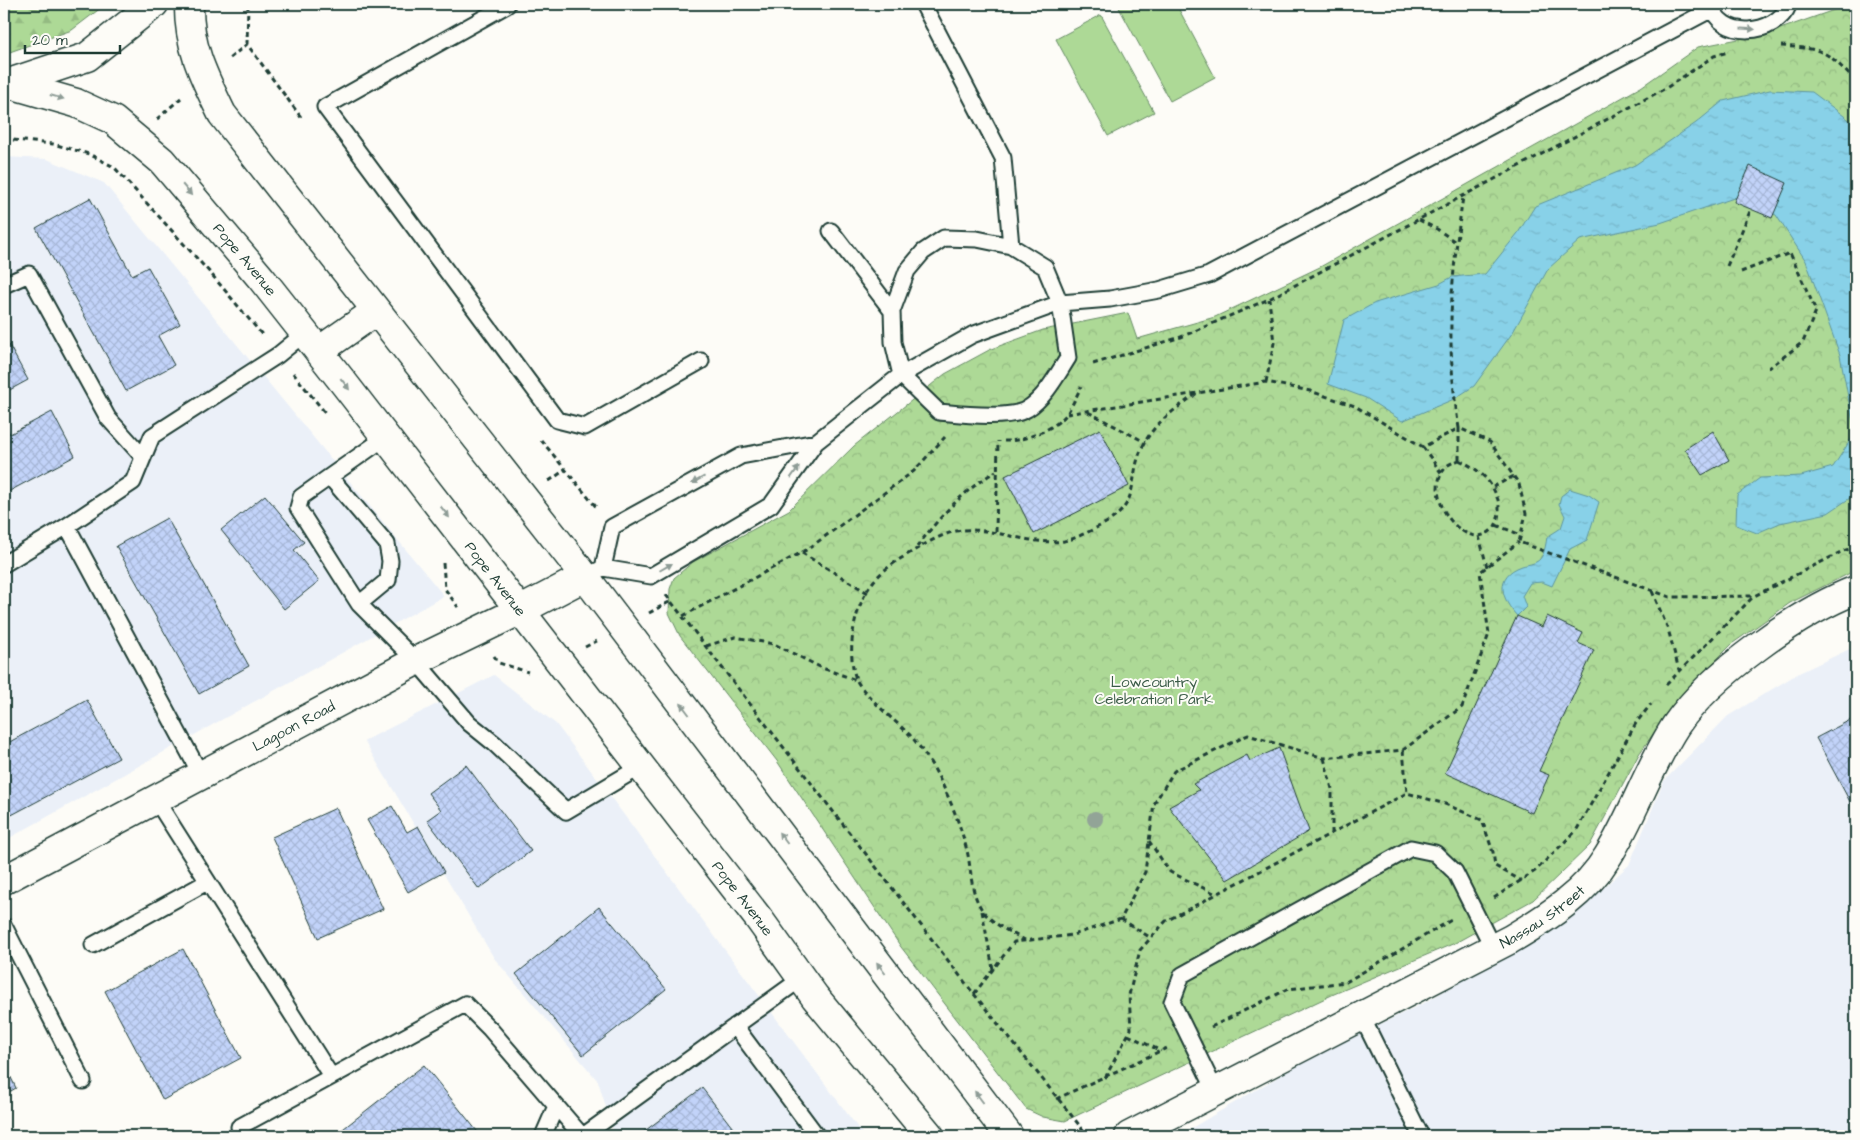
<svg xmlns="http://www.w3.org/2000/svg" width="1860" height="1140" font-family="'Architects Daughter',sans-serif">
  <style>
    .built { fill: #ebf0f8 }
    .grass { fill: #add996; stroke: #668b65 }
    .forest { fill: url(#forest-firs); stroke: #668b65 }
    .park { fill: url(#park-crowns); stroke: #668b65 }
    .water { fill: url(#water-ripples); stroke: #5e96a0 }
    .building { fill: url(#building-cross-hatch); stroke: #1f3d34 }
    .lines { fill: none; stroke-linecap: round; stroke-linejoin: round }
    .service-casing { stroke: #1f3d34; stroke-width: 19 }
    .minor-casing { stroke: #1f3d34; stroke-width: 31 }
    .secondary-casing { stroke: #1f3d34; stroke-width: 31 }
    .path { stroke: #1f3d34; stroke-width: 3; stroke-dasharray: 5 4; stroke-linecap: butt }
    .service { stroke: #fdfcf7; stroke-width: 15 }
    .minor { stroke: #fdfcf7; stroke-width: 28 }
    .secondary { stroke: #fdfcf7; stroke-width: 28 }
    .tree { fill: #92a497 }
    .oneway { fill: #8e9c96 }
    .labels { text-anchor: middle; stroke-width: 4; stroke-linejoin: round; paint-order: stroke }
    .street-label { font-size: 15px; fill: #1f3d34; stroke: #fdfcf7 }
    .park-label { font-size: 15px; fill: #3b5c48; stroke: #fdfcf7 }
  </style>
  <defs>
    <pattern id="forest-firs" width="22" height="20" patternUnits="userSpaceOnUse" patternTransform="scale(1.25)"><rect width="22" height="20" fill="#add996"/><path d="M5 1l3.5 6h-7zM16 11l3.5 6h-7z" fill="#94bb82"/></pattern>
    <pattern id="park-crowns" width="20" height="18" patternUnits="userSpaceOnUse" patternTransform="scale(1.25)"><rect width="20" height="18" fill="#add996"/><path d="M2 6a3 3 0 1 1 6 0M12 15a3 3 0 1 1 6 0" fill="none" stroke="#94bb82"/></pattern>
    <pattern id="water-ripples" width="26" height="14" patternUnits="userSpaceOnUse" patternTransform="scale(1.25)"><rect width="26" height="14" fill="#88d1e8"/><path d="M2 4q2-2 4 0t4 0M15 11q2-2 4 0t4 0" fill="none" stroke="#75b4c8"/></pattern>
    <pattern id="building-cross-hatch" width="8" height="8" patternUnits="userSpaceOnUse" patternTransform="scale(1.25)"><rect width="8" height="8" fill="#c2d3f9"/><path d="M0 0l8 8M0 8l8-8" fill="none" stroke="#a6b6d6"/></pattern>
  </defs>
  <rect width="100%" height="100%" fill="#fdfcf7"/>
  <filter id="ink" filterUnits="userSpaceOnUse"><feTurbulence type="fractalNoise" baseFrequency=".02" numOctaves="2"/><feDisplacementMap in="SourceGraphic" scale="10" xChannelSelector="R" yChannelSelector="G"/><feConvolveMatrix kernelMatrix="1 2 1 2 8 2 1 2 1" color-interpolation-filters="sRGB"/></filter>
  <g filter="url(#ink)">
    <path class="built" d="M4,157L47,159L104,183L444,596L4,841Z
      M1856,646V1136H1178L1310,1058L1424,1003L1573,915L1629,865L1664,781L1728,716L1799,673Z
      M494,675L556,724L864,1136H615L598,1081L494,958L364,741Z"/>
    <path class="grass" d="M1117,4H1176L1215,77L1170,101Z
      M1101,15L1154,112L1108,136L1056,39Z"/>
    <path class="forest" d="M4,4H106L72,30L4,54Z"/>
    <path class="park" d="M1851,4H1856V570L1790,603L1733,643L1679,697L1639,754L1590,845L1533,900L1455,943L1334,994L1065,1121L1043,1117L1026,1109L901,947L777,761L680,636L669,613L670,589L674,578L693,562L789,510L854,446L945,374L991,349L1043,330L1128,313L1137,339L1215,317L1320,267L1641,87L1698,47L1769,33Z"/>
    <path class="water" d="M1770,90L1812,92L1856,125V494L1828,513L1780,523L1757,533L1736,525L1737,495L1760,478L1801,476L1833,467L1855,433L1840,355L1806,261L1776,215L1737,197L1660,223L1580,240L1548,269L1513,332L1474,386L1454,399L1402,421L1366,398L1328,384L1344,320L1375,303L1439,284L1452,277L1485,274L1518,233L1535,206L1635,165L1696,123L1723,101Z
      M1570,489L1589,495L1599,502L1587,540L1570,549L1552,586L1542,582L1530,583L1522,596L1526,607L1517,616C1502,600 1493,576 1522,566C1529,564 1538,564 1542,556C1545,551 1546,543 1547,537L1561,528L1565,516L1559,504L1561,496Z"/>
    <path class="building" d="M1750,166L1787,183L1772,218L1734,202Z
      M90,198L132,275L148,267L180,324L158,336L174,365L126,391L36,228Z
      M9,345L28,380L4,393V347Z
      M52,412L75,456L4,494V422L10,434Z
      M1100,429L1129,486L1034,534L1005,476Z
      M1713,431L1729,460L1702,475L1685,449Z
      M265,495L304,542L294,550L319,581L284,609L221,530Z
      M167,518L249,666L199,694L116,546Z
      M1517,616L1542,627L1547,616L1583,633L1578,643L1594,650L1539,771L1549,775L1532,813L1445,773Z
      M87,700L119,758L4,819V745Z
      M1856,717V813L1816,738Z
      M1279,748L1309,831L1227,880L1169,807L1199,790L1193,784L1247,755L1250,761Z
      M466,765L531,851L479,889L427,820L441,810L428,793Z
      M392,806L407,832L418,826L444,872L408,892L367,820Z
      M336,808L383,909L318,938L272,837Z
      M599,907L666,989L583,1055L516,974Z
      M183,949L241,1058L163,1100L105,991Z
      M4,1063L16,1088L4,1095Z
      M424,1065L481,1136H334Z
      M702,1088L739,1136H638Z"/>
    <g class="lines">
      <defs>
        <path id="service" d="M923,4L1003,158L1011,246
          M1711,4C1719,40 1776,37 1789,4
          M507,5L325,107L557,420L585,427L701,361
          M831,231L892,311
          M944,238L977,239L1011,246L1045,267L1060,303L1068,358C1057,375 1045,398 1027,409C1010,420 960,414 939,412L901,375L893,342L892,311L907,271L923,252Z
          M4,285L29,274L108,418L143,457
          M386,437L301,497L298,508L359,604L416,661L469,723L495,744L566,811L640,767
          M816,442L901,375L972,335L1060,303L1110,299L1159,290L1209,275L1712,9
          M330,477L387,544L390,561L388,580L359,604
          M67,526L133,482L152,436L278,355L305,333
          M4,564L67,526L201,775
          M584,577L603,568L651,576L771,505L816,442L741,456L612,527L603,568
          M156,800L331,1076
          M4,926L83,1081
          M93,945L207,882
          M1361,1015L1421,1136
          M735,1026L817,1136
          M1215,1090L1172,1002L1182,975L1411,848L1435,853L1455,872L1493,948
          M245,1136L239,1127L465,1004L490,1029L582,1136
          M543,1136L556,1106
          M583,1136L802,978"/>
        <g id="minor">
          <path id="s1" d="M4,880L416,661L521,610L584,577"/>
          <path id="s2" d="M1129,1136L1511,939C1548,917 1585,894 1608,856C1634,814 1649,766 1676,725C1711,674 1799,612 1856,590"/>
        </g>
        <g id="secondary">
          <path d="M189,4C188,46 204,77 222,114L570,557L1009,1136"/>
          <path d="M6,84L87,57L154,4"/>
          <path id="s3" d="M10,84L76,103L113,120L162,161L261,278L343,382L759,919L815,997L930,1136"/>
          <path d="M319,351L376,311"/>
        </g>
      </defs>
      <use href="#service" class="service-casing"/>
      <use href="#minor" class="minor-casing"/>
      <use href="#secondary" class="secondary-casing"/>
      <path class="path" d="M248,4L247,44L303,120
        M1781,46C1825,49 1826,50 1856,82
        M230,58L247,44
        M157,119L181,98
        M4,139L53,144L89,154L114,167L212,275L264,337
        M1419,220L1437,229L1457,243
        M1727,266L1751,209
        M1741,272L1790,253L1816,311L1803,342L1769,368
        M1093,364L1181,337L1269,299L1666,88L1714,56L1728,52
        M293,373L327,415
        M1266,382L1274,343L1269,299
        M1088,412L1145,442
        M1067,414L1266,382L1310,391L1355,406L1423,447L1459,428C1445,344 1451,279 1463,197
        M541,440L597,508
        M1004,441C1022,442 1057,429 1068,412C1073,404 1077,395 1081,387
        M1423,447L1442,474
        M1459,460V428L1490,442L1519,484L1526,514L1519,542L1670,597L1754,596L1843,551L1856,547
        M1459,460C1478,469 1491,479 1498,500C1500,507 1499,520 1495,526C1471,560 1418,498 1446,467C1448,464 1455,462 1459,460Z
        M549,481L565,470
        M1493,487L1514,476
        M1496,525L1521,535
        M996,532L998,441
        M1479,536L1487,567
        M917,547C940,516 963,491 996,471
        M802,553L868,593
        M443,563L445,589L458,607
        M1652,591L1668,629L1679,670
        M666,595L974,994L1088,1136
        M649,613L671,601
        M683,616L808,549L914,471L945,437
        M706,646L735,637L774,644L822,668L856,680
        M585,647L597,641
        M494,656L499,663L528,672
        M1666,685L1754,596
        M1403,750L1407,793
        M1324,758L1332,789V833
        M1149,841L1170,872L1216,894
        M1494,898L1535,871L1576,831L1636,723L1651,704
        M982,911L993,969
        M1121,919L1151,938
        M1025,940C1010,932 990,923 981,908C969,889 972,867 966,847C959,821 950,799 938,776C930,761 920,746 909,734C897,723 861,692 856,679C846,651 854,606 873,582C885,567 903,557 920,547C932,540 949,531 963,530C997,528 1030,546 1064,541C1075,539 1090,531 1100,526C1145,504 1125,477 1145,442C1157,420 1178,408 1197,393
        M974,994L1014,942L1073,935L1121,919L1145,872L1154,804L1174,771L1248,735L1324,758L1403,750L1462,707L1489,634L1480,572L1519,542
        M1211,1027L1288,989L1346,982L1453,919
        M1128,1035L1161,1051
        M1105,1078L1131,1029L1129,995L1140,950L1166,921L1407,793L1445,804L1482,820L1493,852L1495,866L1522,881
        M1056,1099L1169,1047"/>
      <use href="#service" class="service"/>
      <use href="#minor" class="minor"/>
      <use href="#secondary" class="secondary"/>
    </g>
    <circle class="tree" cx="1095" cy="819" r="8"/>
    <defs><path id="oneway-solid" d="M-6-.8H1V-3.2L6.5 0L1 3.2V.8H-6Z" transform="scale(1.25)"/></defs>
    <g class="oneway">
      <use href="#oneway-solid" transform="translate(1748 29) rotate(3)"/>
      <use href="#oneway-solid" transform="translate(57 97) rotate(16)"/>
      <use href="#oneway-solid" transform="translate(187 190) rotate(50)"/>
      <use href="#oneway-solid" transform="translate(345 384) rotate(52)"/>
      <use href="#oneway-solid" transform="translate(795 472) rotate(-54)"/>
      <use href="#oneway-solid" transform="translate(698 480) rotate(151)"/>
      <use href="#oneway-solid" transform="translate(445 512) rotate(52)"/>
      <use href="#oneway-solid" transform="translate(666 567) rotate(-30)"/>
      <use href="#oneway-solid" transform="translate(685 709) rotate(-127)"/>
      <use href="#oneway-solid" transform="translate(783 838) rotate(-127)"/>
      <use href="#oneway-solid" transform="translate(881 968) rotate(-127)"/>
      <use href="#oneway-solid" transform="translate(979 1097) rotate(-127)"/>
    </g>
  </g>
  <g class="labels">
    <g class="street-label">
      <text dy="5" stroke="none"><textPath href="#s3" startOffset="302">Pope Avenue</textPath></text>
      <text dy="5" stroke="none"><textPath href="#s3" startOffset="708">Pope Avenue</textPath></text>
      <text dy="5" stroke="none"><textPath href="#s1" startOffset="328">Lagoon Road</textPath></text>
      <text dy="5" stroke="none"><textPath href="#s3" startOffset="1112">Pope Avenue</textPath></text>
      <text dy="5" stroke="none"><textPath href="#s2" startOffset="468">Nassau Street</textPath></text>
    </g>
    <g class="park-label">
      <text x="1154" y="687">Lowcountry<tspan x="1154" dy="17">Celebration Park</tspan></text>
    </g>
  </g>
  <rect width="1860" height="1140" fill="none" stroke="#fdfcf7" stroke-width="20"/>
  <rect x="10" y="10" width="1840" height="1120" fill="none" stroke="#1f3d34" stroke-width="2" filter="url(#ink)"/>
  <path d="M25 45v8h95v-8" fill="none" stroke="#1f3d34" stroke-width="2.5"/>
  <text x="32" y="45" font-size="15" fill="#1f3d34" stroke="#fdfcf7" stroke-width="4" paint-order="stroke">20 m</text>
</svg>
